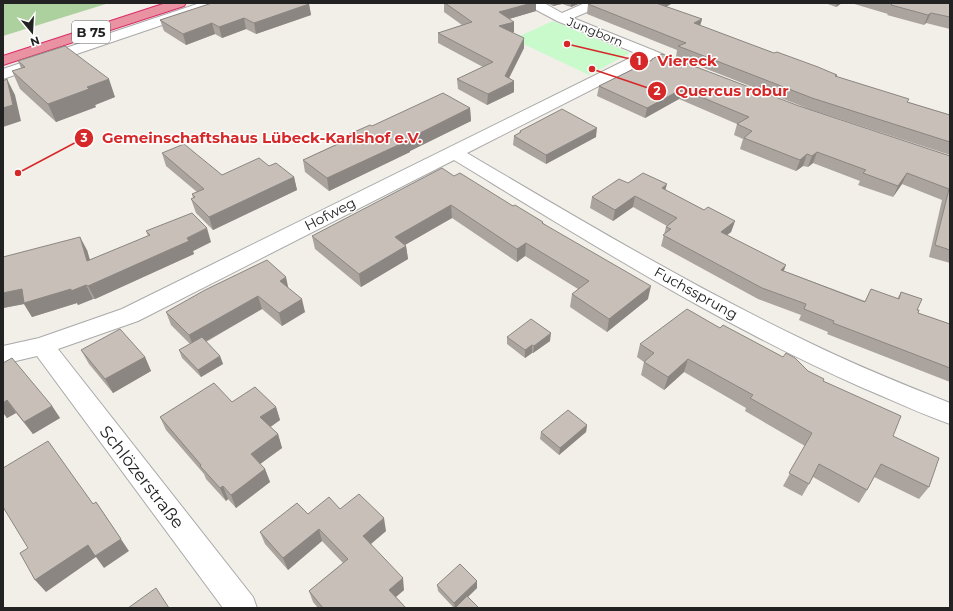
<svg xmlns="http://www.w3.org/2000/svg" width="953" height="611" font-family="Montserrat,sans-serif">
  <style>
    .forest { fill: #add19e }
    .park { fill: #c8facc }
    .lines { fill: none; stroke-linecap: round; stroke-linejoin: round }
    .minor-casing { stroke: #a9a9a9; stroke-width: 2 }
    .highway-casing { stroke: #dc2a67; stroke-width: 2 }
    .minor { fill: #fff; fill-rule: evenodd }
    .highway { fill: #e892a2; fill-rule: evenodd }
    .wall { fill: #aba49e }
    .shaded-wall { fill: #8b8681 }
    .building { fill: #c7bfb8; stroke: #8b8681 }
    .labels { text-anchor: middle; stroke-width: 3; stroke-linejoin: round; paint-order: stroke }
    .far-street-label { font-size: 12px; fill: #222; stroke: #fff }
    .shield { fill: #fff; stroke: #646464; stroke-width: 1 }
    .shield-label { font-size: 13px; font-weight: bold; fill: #222 }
    .street-label { font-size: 14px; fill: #222; stroke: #fff }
    .near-street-label { font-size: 17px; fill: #222; stroke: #fff }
    .leader { fill: none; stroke: #d62828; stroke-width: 1.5 }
    .callout-dot { fill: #d62828; stroke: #fff; stroke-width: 1.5 }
    .mark-label { font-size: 12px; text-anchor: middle; font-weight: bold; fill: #fff }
    .callout-label { font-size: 15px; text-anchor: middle; font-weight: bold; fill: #d62828; stroke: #fff; stroke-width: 3; stroke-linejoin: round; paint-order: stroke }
  </style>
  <rect width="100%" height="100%" fill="#f2efe9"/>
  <path class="forest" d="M3,3H109L3,36Z"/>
  <path class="park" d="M553,21L630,53L589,75L513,39Z"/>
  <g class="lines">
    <defs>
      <path id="minor" d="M200,3H220L218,6L3,79V69Z
        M527,3H544L562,13L585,3H603L601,6L573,18L655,51L664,55L666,58L664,61L659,62L650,60L467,153C579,219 691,286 808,342C855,365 902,384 950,403V424C921,414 892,400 863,388C720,325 587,241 454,160L138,321L58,349L253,597L257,608H223L37,356L3,364V346L39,338L122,309L638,54L557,21L529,6Z"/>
      <path id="highway" d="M166,3H186L184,6L3,65V56Z"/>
    </defs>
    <use href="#minor" class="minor-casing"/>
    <use href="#highway" class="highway-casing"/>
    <use href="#minor" class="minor"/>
    <use href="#highway" class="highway"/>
  </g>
  <path class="wall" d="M212,3H308H307L309,4L311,15L256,34L246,29L222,38L215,34L186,45L164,31L160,20Z
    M444,3H536V11L509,19L514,32L512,33L524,48L509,78L514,81V92L487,105L458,89L457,79L483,67L438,43V33L462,25L444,12Z
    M547,3H581L571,7L562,4L553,6Z
    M825,3H842L836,7Z
    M851,3H950V29L926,23L924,25L887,15L888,14Z
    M588,4L666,7L702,19L700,26L774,53L837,75L836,77L908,102L950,115V155L809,109L676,57L677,50L587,14Z
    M652,59L950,156V263L929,257L942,200L902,184L893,197L858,185L860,181L813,163L808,167L803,166L796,171L740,149L743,139L734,135L737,124L679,99L645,118L597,96L599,86L651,61Z
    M18,61L115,97L95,105L96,107L56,122L20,89L12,71L21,68Z
    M470,108L471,121L410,151V152L329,191L305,172L303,160L337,144L336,140L372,126Z
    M520,131L596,137L546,164L513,145L514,136L519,133Z
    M162,153L222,175L269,166L294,177L297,190L213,230L196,213L191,199L193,198L192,194L197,192L166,166Z
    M454,176L513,206L543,223L648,299L607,332L570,307L572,294L578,289L525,256L517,262L452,218L405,245L406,246L408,259L361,287L315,249L312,236Z
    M628,183L666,190L704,210L735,221L731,232L727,235L784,271L865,301L871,289L897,299L901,292L917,310L918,313L950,324V382L827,334L828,332L799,320L801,315L758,299L661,246L666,227L667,226L633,207L613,221L590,208L592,197Z
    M146,231L211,242L193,251L194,254L95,299H93L78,305L77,303L32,317L24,304L3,308V257L87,250L90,260L148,236Z
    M288,288L305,312L282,326L262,309L206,342L220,356L223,364L201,377L182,358L179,350L190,344L171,325L166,312Z
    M720,328L808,371L823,381L893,436L929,487L919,499L874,477L867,490L859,503L813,477L802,496L783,486L805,446L745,411L746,408L684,372L664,390L641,375L644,362L637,357L640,344Z
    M507,337L550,341L533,353H532L525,358L507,344Z
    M81,350L145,357L151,371L113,393L89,364Z
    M3,363L52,406L60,418L33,434L16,413L7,418L3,413Z
    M232,402L276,407L280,420L270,427L278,434L282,448L260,464L265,469L270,482L236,508L228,499L226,501L206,479L204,474L166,430L160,417Z
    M587,425L586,432L559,455L540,439L541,432Z
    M340,509L386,531L371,544L404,590L396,597L406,608H318L313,602L309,591L343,563L322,541L288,570L265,544L260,532L308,514Z
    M477,581V588L468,597L479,608H454L438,591L437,585Z"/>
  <path class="shaded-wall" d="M532,3H536V11L499,22V12Z
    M554,3H562V4L553,6Z
    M571,3H581L571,7Z
    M656,3H673L655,13Z
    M837,3H842L836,7Z
    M309,4L311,15L256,34L254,23Z
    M931,13L926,23L924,25L928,15Z
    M244,18L246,29L222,38L219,27Z
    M702,19L699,29L694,23Z
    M514,22V32L499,36V26Z
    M212,23L215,34L186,45L183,34Z
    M524,38V48L505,86L514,81V92L487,105L488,94L505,76Z
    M7,79L15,95L21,121L3,127V108Z
    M109,79L115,97L95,105L96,107L56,122L48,104L87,87Z
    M682,89L679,99L645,118L647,108Z
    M470,108L471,121L410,151V152L329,191L327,178Z
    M597,128L596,137L546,164V155Z
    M817,152L813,163L808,167L812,156Z
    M807,154L803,166L796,171L800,160Z
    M907,173L902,184L893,197L898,186Z
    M294,177L297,190L213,230L209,217Z
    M667,184L664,195L662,188Z
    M635,196L633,207L613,221L615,210Z
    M451,205L452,218L396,250L395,237Z
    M735,221L731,232L717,243L721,232Z
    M207,228L211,242L193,251L194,254L95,299L88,286Z
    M80,237L87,250L94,275L87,261Z
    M526,243L525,256L517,262V249Z
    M406,246L408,259L361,287L359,274Z
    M786,265L782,276L781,270Z
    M286,277L289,291L280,281Z
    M86,285L93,299L78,305L77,303L32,317L24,304L3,308V293L22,289Z
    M651,286L648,299L607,332L609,319Z
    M258,296L262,309L194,348L189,335Z
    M302,299L305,312L282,326L279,313Z
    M551,333L550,341L533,353L534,346Z
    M532,345V353L525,358V350Z
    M220,356L223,364L201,377L198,370Z
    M145,357L151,371L113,393L105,379Z
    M688,359L684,372L664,390L668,377Z
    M7,400L16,413L7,418L3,412V403Z
    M52,406L60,418L33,434L24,422Z
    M276,407L280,420L265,431L260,417Z
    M587,425L586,432L559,455L560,448Z
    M278,434L282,448L256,467L251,454Z
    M265,469L270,482L236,508L231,495Z
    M223,486L228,499L226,501L220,488Z
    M96,502L129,551L104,568L96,557L46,592L35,580Z
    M384,518L386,531L366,548L363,536Z
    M319,529L322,541L288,570L283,558Z
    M403,578L404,590L391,601L389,590Z
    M477,581V588L456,608H455L454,603Z"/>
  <path class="building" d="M212,3H307L309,4L254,23L244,18L219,27L212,23L183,34L160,20Z
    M445,3H532L499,12L514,22L499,26L524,38L505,76L514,81L488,94L457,79L493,62L438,33L472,22Z
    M590,3H656L702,19L694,23L774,53L777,52L818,67L837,75L835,76L909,99L907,102L950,115V142L812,98L678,46L686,43L588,4Z
    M890,3H950V17L931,13L928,15L891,5L892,4Z
    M65,46L109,79L87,87L89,89L48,104L12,71L25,67L18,61Z
    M662,54L799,106L950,156V250L935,245L949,189L907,173L898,186L863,173L866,170L817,152L812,156L807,154L800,160L744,138L752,131L737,124L749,117L682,89L647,108L599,86L652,60V59Z
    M7,79L13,105L3,108V81Z
    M443,93L470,108L408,139L409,140L327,178L303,160L340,143L336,140L370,125L372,126Z
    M562,109L597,128L546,155L514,136L521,132L520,131Z
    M184,144L222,175L259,158L269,166L276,163L294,177L209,217L191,199L195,197L192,194L204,189L162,153Z
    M442,168L454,176L460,173L513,206L515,205L543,222L542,223L651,286L609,319L572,294L589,281L526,243L517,249L451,205L395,237L406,246L359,274L312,236Z
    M643,173L667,184L662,188L704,210L708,207L735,221L721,232L786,265L781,270L865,302L871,289L899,299L901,292L922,299L917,310H919L918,313L950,324V368L833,323L834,321L804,309L806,304L762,288L663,235L671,229L666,227L677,218L635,196L615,210L592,197L619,179L628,183Z
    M192,213L207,228L187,238L189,241L88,286L86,285L71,291V289L24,303L22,289L3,293V257L80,237L87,261L150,235L146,231Z
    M267,260L286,277L280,281L302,299L279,313L258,296L189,335L166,312L205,290Z
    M687,309L720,328L723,325L783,357L786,353L795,358L808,371L824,379L823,381L901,416L893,436L939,458L929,487L881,464L867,490L819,464L809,484L789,473L812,433L750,398L753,395L688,359L668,377L644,362L654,353L640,344Z
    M531,319L551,333L534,346L532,345L525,350L507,337Z
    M120,329L145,357L105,379L81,350Z
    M202,337L220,356L198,370L179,350Z
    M12,358L52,406L24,422L7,400L3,403V363Z
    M214,383L232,402L255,387L276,407L260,417L278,434L251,454L265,469L231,495L223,486L220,488L200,466L201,465L160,417Z
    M568,410L587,425L560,448L541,432Z
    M48,441L93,504L96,502L121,539L95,556L88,545L35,580L20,553L28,548L3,507V468Z
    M359,494L384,518L363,536L403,578L389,590L406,608H323L309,591L348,559L319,529L283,558L260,532L297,503L308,514L329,497L340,509Z
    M460,564L477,581L454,603L437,585Z
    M156,588L169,608H128Z
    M467,596L479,608H455Z"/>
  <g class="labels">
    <g class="far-street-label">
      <text transform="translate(595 32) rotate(22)" y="4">Jungborn</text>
    </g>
    <rect class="shield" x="72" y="21" width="38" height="22" rx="3"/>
    <g class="shield-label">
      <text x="91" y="37">B 75</text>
    </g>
    <g class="street-label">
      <text transform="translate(330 214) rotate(-27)" y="5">Hofweg</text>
      <text transform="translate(696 293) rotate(29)" y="5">Fuchssprung</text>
    </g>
    <g class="near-street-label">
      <text transform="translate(142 477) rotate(52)" y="6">Schlözerstraße</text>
    </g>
  </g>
  <path class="leader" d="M567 44L639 61M592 69L657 91M18 173L84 138"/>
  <g class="callout-dot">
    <circle cx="567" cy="44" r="4"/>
    <circle cx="592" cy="69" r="4"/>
    <circle cx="18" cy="173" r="4"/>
    <circle cx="639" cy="61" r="10"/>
    <circle cx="657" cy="91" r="10"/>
    <circle cx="84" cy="138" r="10"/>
  </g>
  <g class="mark-label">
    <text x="639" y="65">1</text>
    <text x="657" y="95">2</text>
    <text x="84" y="142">3</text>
  </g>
  <g class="callout-label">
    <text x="687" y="66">Viereck</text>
    <text x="732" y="96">Quercus robur</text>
    <text x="262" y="143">Gemeinschaftshaus Lübeck-Karlshof e.V.</text>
  </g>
  <rect width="953" height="611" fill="none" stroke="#222222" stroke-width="8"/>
  <g transform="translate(32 32) rotate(162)" stroke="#ffffff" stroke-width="3" paint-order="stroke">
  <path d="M0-3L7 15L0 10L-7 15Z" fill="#222222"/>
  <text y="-6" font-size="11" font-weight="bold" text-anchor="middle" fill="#222222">N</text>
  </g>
</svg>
